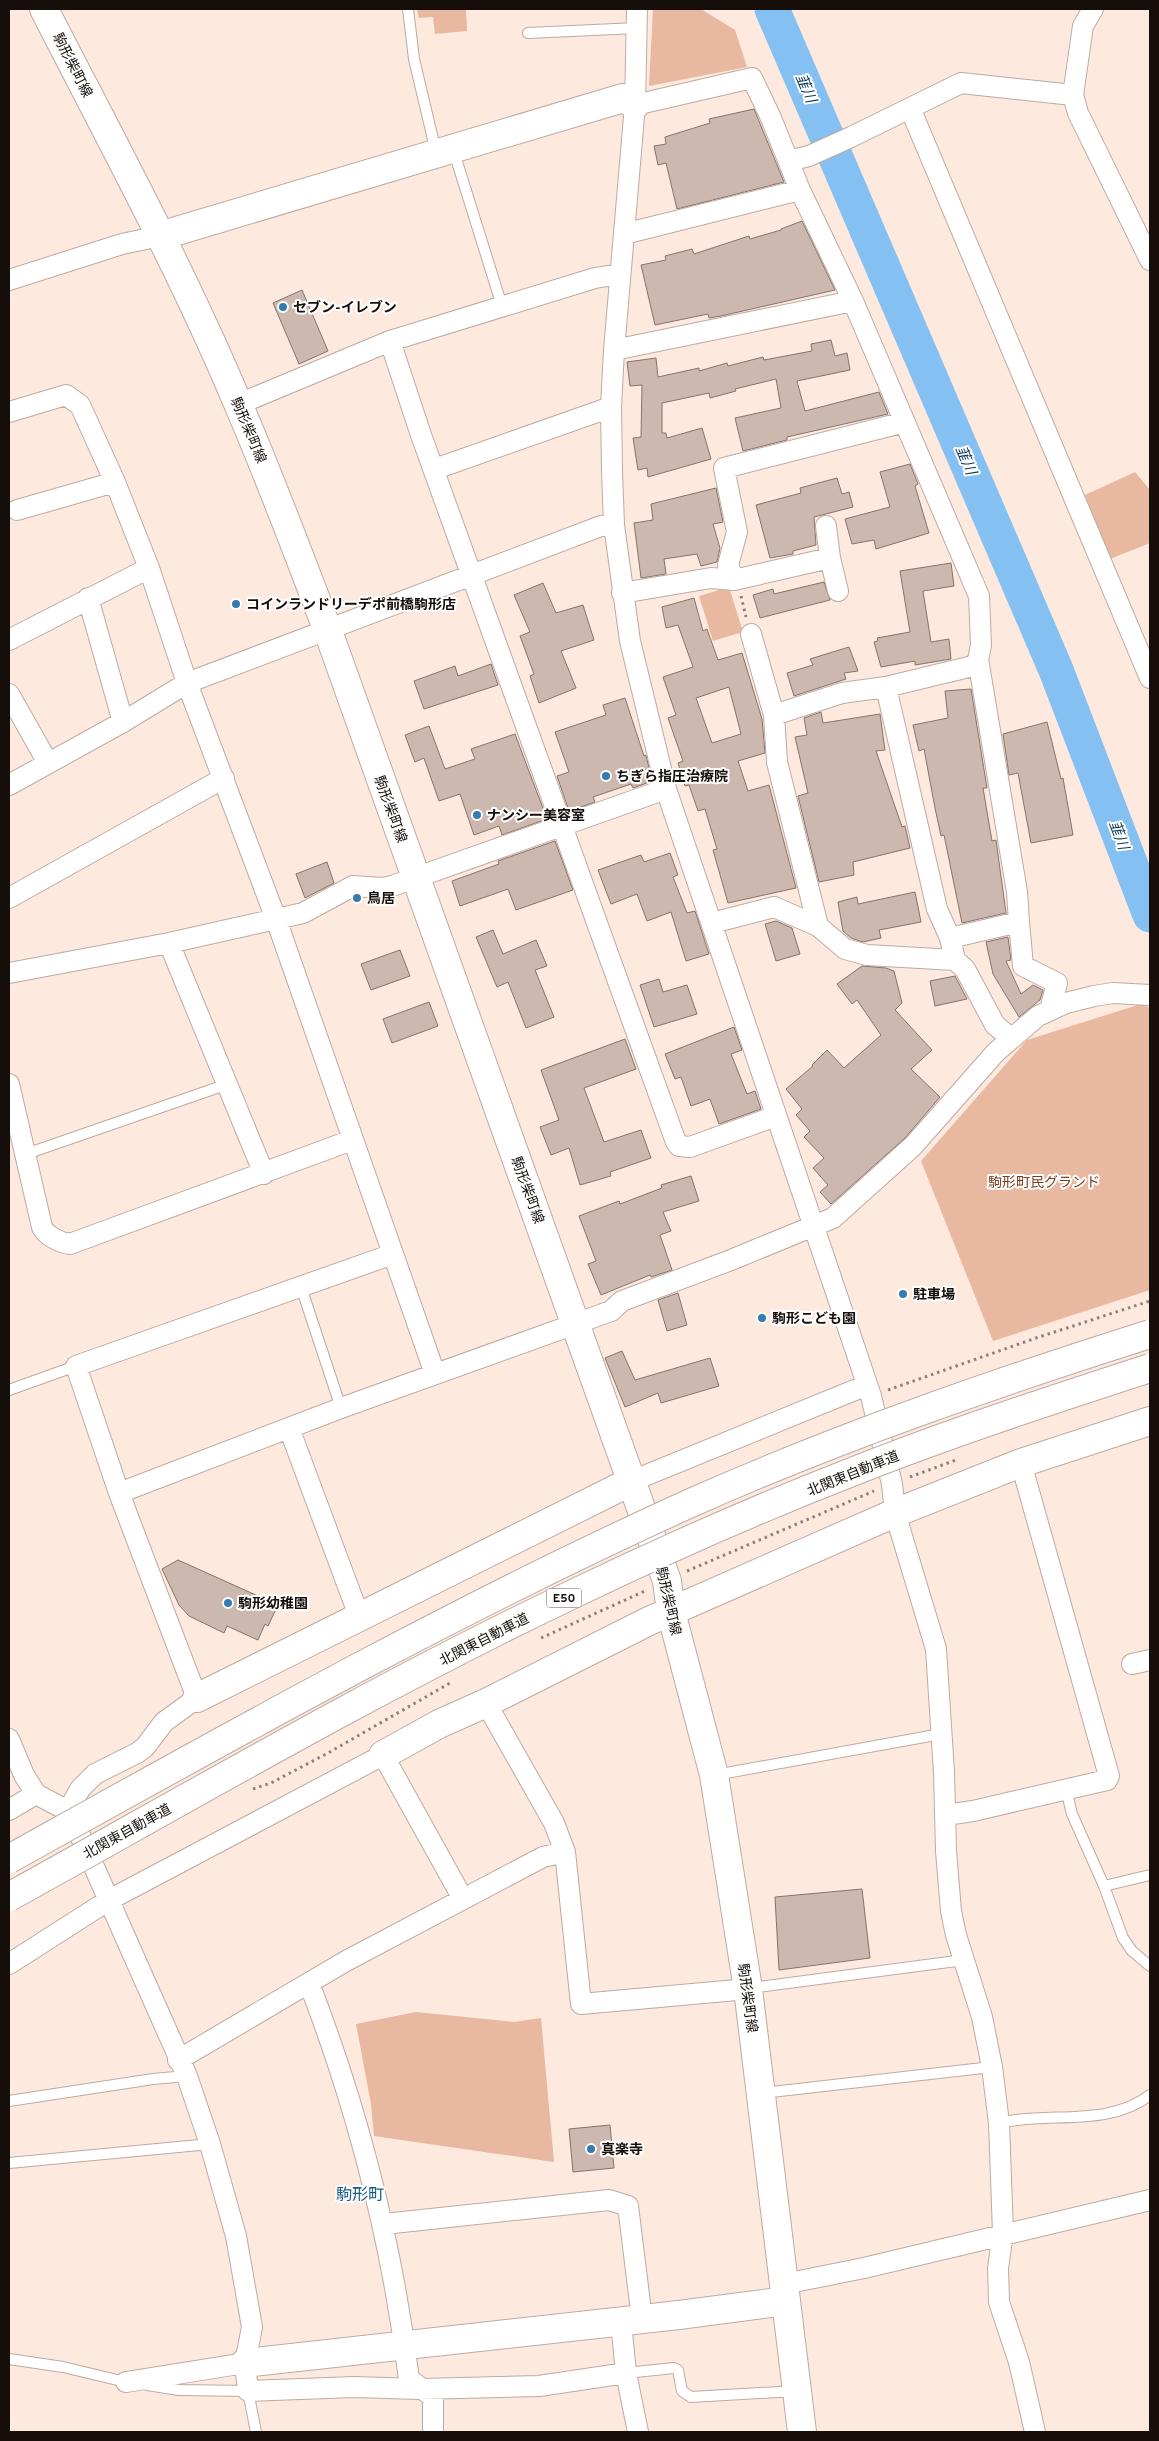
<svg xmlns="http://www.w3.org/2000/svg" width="1159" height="2441" font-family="Overpass,'Noto Sans JP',sans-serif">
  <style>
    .green { fill: #e8b8a1 }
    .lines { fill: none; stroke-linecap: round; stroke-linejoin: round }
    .river { stroke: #84c0f2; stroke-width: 35 }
    .building { fill: #ccb8ae; stroke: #86736b; fill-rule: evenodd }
    .lane-casing { stroke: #bdaaa0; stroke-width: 12 }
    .street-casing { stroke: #bdaaa0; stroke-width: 22 }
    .secondary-casing { stroke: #bdaaa0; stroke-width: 30 }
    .path { stroke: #8f817a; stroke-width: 3; stroke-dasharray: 2.5 4; stroke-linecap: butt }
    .lane { stroke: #fff; stroke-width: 10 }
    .street { stroke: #fff; stroke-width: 20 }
    .secondary { stroke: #fff; stroke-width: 28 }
    .highway-bridge-casing { stroke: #bdaaa0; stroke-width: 30; stroke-linecap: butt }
    .highway-bridge { stroke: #fff; stroke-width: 28 }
    .poi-dot { fill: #357bb0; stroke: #fff; stroke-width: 2 }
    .labels { text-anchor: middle; stroke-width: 4; stroke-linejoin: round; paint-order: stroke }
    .shield { fill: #fff; stroke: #5b5654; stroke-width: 1 }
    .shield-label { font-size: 12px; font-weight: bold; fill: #150e0b }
    .street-label { font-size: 14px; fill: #150e0b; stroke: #fff }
    .poi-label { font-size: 14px; font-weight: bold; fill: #150e0b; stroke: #fff; text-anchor: start }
    .park-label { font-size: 14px; fill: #7c3d1a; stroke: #fff }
    .water-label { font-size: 15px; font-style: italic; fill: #0b3a5a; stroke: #fff }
    .quarter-label { font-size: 16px; fill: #195c8b; stroke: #fff }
  </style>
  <rect width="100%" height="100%" fill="#fee9df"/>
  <path class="green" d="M417,9H466L467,31L435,34L433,17L419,18Z
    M653,9H701L735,30L747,67L649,86Z
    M1135,472L1150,490V543L1110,559L1085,495Z
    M729,587L743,632L713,641L699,596Z
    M1141,1004L1150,1008V1290L993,1341L921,1161L1027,1040Z
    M416,2012L514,2022L541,2018L554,2162L374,2136L371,2104L356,2024Z"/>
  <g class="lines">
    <path class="river" d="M772,9L1056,670L1150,915"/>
  </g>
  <path class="building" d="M754,109L784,182L677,209L666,163L658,165L654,146L666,144L665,137L710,123L709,119Z
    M802,221L835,290L721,316L709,318L708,314L655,325L641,265L666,260L665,256L692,249L694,254L749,236L750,239L781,230V229Z
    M302,290L328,351L299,364L273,303Z
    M831,340L835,356L847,353L850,370L797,381L805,411L879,392L888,414L787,437V440L743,451L735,418L781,408L776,379L735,389L736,391L710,398L709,393L662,403V433H666L667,438L702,428L711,459L648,477L647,468L638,470L633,438L641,437L642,385L630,386L627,362L656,358L658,377L699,368V371L727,363L728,366L763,357L764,360L812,351L811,344Z
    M910,464L918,484L915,486L929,533L876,549L874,540L852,544L845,519L890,507L880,472Z
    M837,478L842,494L849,492L853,507L814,517L816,545L793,551V554L770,558L756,505L801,493L800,488Z
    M716,488L723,522L713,524L720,548L717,562L701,566L697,554L664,559L666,574L641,578L634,523L653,520L651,504Z
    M951,563L954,586L923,591L931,642L949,639L951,659L915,665V661L881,667L874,642L878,641L877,638L910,632L900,571Z
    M824,582L830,600L760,618L753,595L773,589L774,594Z
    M543,583L556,613L583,605L594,640L561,651L576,688L539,703L530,676L534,674L520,636L530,632L514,595Z
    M694,598L703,631L707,629L718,660L742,653L762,719L765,753L738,761L748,791L769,785L796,888L728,903L713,850L717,849L705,809L698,811L689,785L685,786L678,763L683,761L668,718L676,715L663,677L693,667L678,625L666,628L662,607ZM729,687L741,734L712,743L696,698Z
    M849,647L858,671L844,673L846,679L794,696L787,673L813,665L810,659Z
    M491,664L498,685L424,709L414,681L455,666L458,676Z
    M971,689L987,788H983L992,841L996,840L1006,913L962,923L944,835L941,836L935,808L924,749L919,751L913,725L948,718L945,691Z
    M625,698L644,756L646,755L652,781L633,788L631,784L593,797L595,802L569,811L557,776L569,772L555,732L606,715L603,705Z
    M821,712L823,723L880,714L885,750L876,751L902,827L905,826L910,848L853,862L854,875L819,882L798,796L808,793L795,737L807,735L804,718Z
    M1047,722L1061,779L1063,778L1073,835L1031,843L1018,773L1009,775L1003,734Z
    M429,726L445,769L475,759L471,749L515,734L547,819L502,835L499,826L474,835L460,794L439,801L424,758L415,762L405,735Z
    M555,841L573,890L516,910L508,889L460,906L452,881L499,864L498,861Z
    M670,853L678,875L673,877L687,913L695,911L709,954L686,961L671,912L647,921L637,894L611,904L598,870L641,855L644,862Z
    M327,862L334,883L305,898L296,874Z
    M915,892L921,922L879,930L881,938L863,942L851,938L843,931L838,902L857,897L858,904Z
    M776,921L792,928L800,954L776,961L765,924Z
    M493,930L503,954L536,940L547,966L535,970L554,1017L526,1028L508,982L497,987L476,937Z
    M1008,937L1011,960L1006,961L1021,994L1033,985L1043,990L1040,1000L1019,1017L993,974L986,942Z
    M400,950L410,976L371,990L361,964Z
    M862,966L886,968L894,971L902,1003L895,1010L932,1050L911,1069L940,1097L905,1138L831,1204L820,1192L828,1185L813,1168L824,1158L804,1137L810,1131L796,1115L802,1109L786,1089L813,1066L812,1065L827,1050L844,1068L881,1035L857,1000L852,1004L837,984Z
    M955,976L967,999L935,1006L930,981Z
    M659,979L663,992L687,985L697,1014L654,1027L640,985Z
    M429,1002L438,1026L392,1043L383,1019Z
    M734,1027L742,1050L731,1054L747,1094L755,1091L761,1109L719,1124L710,1099L691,1106L681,1077L675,1079L665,1054Z
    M625,1039L636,1069L584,1088L604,1142L641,1130L651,1158L610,1172L611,1176L580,1185L569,1148L551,1155L540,1127L559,1120L541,1070Z
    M691,1176L699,1201L663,1212L671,1231L660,1235L672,1270L651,1277L650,1275L601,1295L588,1264L596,1261L579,1216L619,1201L620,1204L662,1188L661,1185Z
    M678,1293L687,1325L667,1331L658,1300Z
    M622,1351L635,1380L710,1358L719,1386L661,1403L658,1393L625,1407L605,1358Z
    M178,1560L278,1605L268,1626L265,1624L258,1640L227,1626L224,1633L189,1616L179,1605L162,1569Z
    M862,1889L870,1958L779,1970L775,1897Z
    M610,2125L614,2168L573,2172L569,2129Z"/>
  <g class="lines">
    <defs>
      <path id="lane" d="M408,9L414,59L436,152
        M528,33L637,28
        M453,149L502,306
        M26,1154L228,1084
        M301,1287L341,1408
        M9,1390L76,1366
        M715,1775L941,1734
        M1066,1789L1072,1814L1104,1886L1123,1938L1132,1951L1150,1966
        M1104,1886L1150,1875
        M750,1988L964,1960
        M762,2093L992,2067
        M9,2101L153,2079L187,2076
        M999,2123C1048,2111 1107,2128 1150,2095
        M9,2163L210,2144
        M9,2359L63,2367L130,2383
        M626,2373L674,2368L678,2370L682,2391L691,2397L796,2391
        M147,2385L179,2390L248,2391L256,2432"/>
      <path id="street" d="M637,9L635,105L614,350L611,407L612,471L614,525L630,641L666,789L871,1396L892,1484L895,1513L936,1649L944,1772L946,1851L951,1911L956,1935L982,2017L992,2067L999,2123L1003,2233L998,2268L999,2302L1019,2362L1035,2432
        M1093,9L1083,26L1073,95L1078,113L1150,260
        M635,105L752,78L771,118L800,190L853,301L979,596L981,645L977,665L886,687L842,693L774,715
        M910,108L1150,678
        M788,161L809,156L851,137L961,83L1073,95
        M624,234L800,190
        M9,280L122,244L160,236
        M390,341L421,435L676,1142L679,1146L690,1147L776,1116
        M614,350L853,301
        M239,404L390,341L595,278L620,274
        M9,412L66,395L80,405L115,482L149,568
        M435,469L611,407
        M17,510L115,482
        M826,526L830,558L838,591
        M734,580L728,565L737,532L724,468L905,422
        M622,593L711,578L734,580L830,558
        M88,598L123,722
        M9,640L149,568L187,683L276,919L435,1374
        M886,687L937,909L950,938L955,960
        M9,694L48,763
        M9,785L123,722L187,683L601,526L614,525
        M9,898L224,778
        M1019,922L1023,966L1057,983L1050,1010
        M712,923L774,907L818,926L777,762L774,715L751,634
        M818,926L845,949L867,955L955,960L965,969L995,1025L1011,1038
        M950,938L1019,922L1017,892L978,659
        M169,943L264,1174
        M9,973L169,943L303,913L353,886L382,888L392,886L666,789
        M9,1084L42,1227C46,1236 61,1243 70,1244L352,1140
        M289,1428L359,1616
        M632,1481L867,1385
        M119,1493L341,1408L611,1311L622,1301L731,1260L833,1218L913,1146L996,1052L1038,1016L1066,1003L1094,996L1113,993L1150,995
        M1132,1664L1150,1660
        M486,1703L554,1823L565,1852L581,2004L748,1989
        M9,1739L24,1775L36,1794L68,1811L71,1815L187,2076L210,2144L236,2236L252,2327L245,2363L248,2391L354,2387L420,2389L539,2386L626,2373
        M9,1810L36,1794
        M68,1811L80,1789L95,1774L137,1753L145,1747L164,1722L197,1698L119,1493L76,1366L393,1254
        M946,1815L973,1811L1107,1780L1109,1776L1021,1463
        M9,1964L109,1900L383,1755L463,1899
        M309,1983C358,2110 392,2243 409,2379L433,2397V2432
        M178,2060L346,1961L543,1857L565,1852
        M384,2224L609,2200L628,2206L642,2319
        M784,2284L864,2268L1150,2200
        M621,2322L626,2373L638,2432
        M126,2382L245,2363"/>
      <path id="secondary" d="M44,9C111,140 182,270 239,406C271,480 299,556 328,631L667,1581L671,1612L714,1775L748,1989L802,2432
        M160,236L623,98L635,105
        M197,1698L632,1481
        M383,1755L439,1724L486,1703L649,1621L895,1513L1021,1463L1150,1421
        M245,2363L679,2315L786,2301"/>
    </defs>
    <use href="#lane" class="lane-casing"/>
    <use href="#street" class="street-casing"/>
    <use href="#secondary" class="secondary-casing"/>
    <path class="path" d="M741,596L746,617
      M888,1390L1036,1338L1150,1301
      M910,1477L956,1460
      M687,1571L874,1491
      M541,1638L645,1591
      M253,1789L271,1783L328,1753L450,1683"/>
    <use href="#lane" class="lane"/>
    <use href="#street" class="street"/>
    <use href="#secondary" class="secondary"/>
    <defs>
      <path id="highway-bridge" d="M9,1859C234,1734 458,1608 693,1502C842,1436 995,1383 1150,1334
        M9,1897C193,1795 376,1688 567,1597C662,1551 759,1508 857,1470C953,1432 1052,1400 1150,1368"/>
    </defs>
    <use href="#highway-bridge" class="highway-bridge-casing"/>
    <use href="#highway-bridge" class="highway-bridge"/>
  </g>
  <g class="poi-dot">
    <circle cx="283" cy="307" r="5"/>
    <circle cx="236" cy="604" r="5"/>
    <circle cx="606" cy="776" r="5"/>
    <circle cx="477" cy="815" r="5"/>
    <circle cx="357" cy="898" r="5"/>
    <circle cx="903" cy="1294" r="5"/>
    <circle cx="762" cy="1318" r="5"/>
    <circle cx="228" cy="1603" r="5"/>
    <circle cx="591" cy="2149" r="5"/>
  </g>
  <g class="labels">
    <rect class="shield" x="546.5" y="1588.5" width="35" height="19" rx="4"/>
    <g class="shield-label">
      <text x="564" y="1602">E50</text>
    </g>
    <g class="street-label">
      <text transform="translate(73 65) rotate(63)" y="5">駒形柴町線</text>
      <text transform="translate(249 430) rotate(67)" y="5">駒形柴町線</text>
      <text transform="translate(391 809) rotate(70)" y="5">駒形柴町線</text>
      <text transform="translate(528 1190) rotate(70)" y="5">駒形柴町線</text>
      <text transform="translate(853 1473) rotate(-22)" y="5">北関東自動車道</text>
      <text transform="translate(669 1601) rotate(77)" y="5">駒形柴町線</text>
      <text transform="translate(484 1639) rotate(-27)" y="5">北関東自動車道</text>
      <text transform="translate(127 1831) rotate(-29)" y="5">北関東自動車道</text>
      <text transform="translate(748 1998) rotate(82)" y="5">駒形柴町線</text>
    </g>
    <g class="poi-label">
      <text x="293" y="312">セブン-イレブン</text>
      <text x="246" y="609">コインランドリーデポ前橋駒形店</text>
      <text x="616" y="781">ちぎら指圧治療院</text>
      <text x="487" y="820">ナンシー美容室</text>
      <text x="367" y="903">鳥居</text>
      <text x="913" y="1299">駐車場</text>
      <text x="772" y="1323">駒形こども園</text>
      <text x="238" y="1608">駒形幼稚園</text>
      <text x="601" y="2154">真楽寺</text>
    </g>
    <g class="park-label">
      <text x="1044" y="1187">駒形町民グランド</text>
    </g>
    <g class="water-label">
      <text transform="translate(806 88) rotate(67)" y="5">韮川</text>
      <text transform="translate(966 460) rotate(67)" y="5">韮川</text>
      <text transform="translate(1119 835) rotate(69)" y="5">韮川</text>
    </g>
    <g class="quarter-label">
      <text x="360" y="2200">駒形町</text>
    </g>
  </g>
  <rect width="1159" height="2441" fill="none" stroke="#150e0b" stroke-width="20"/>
</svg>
